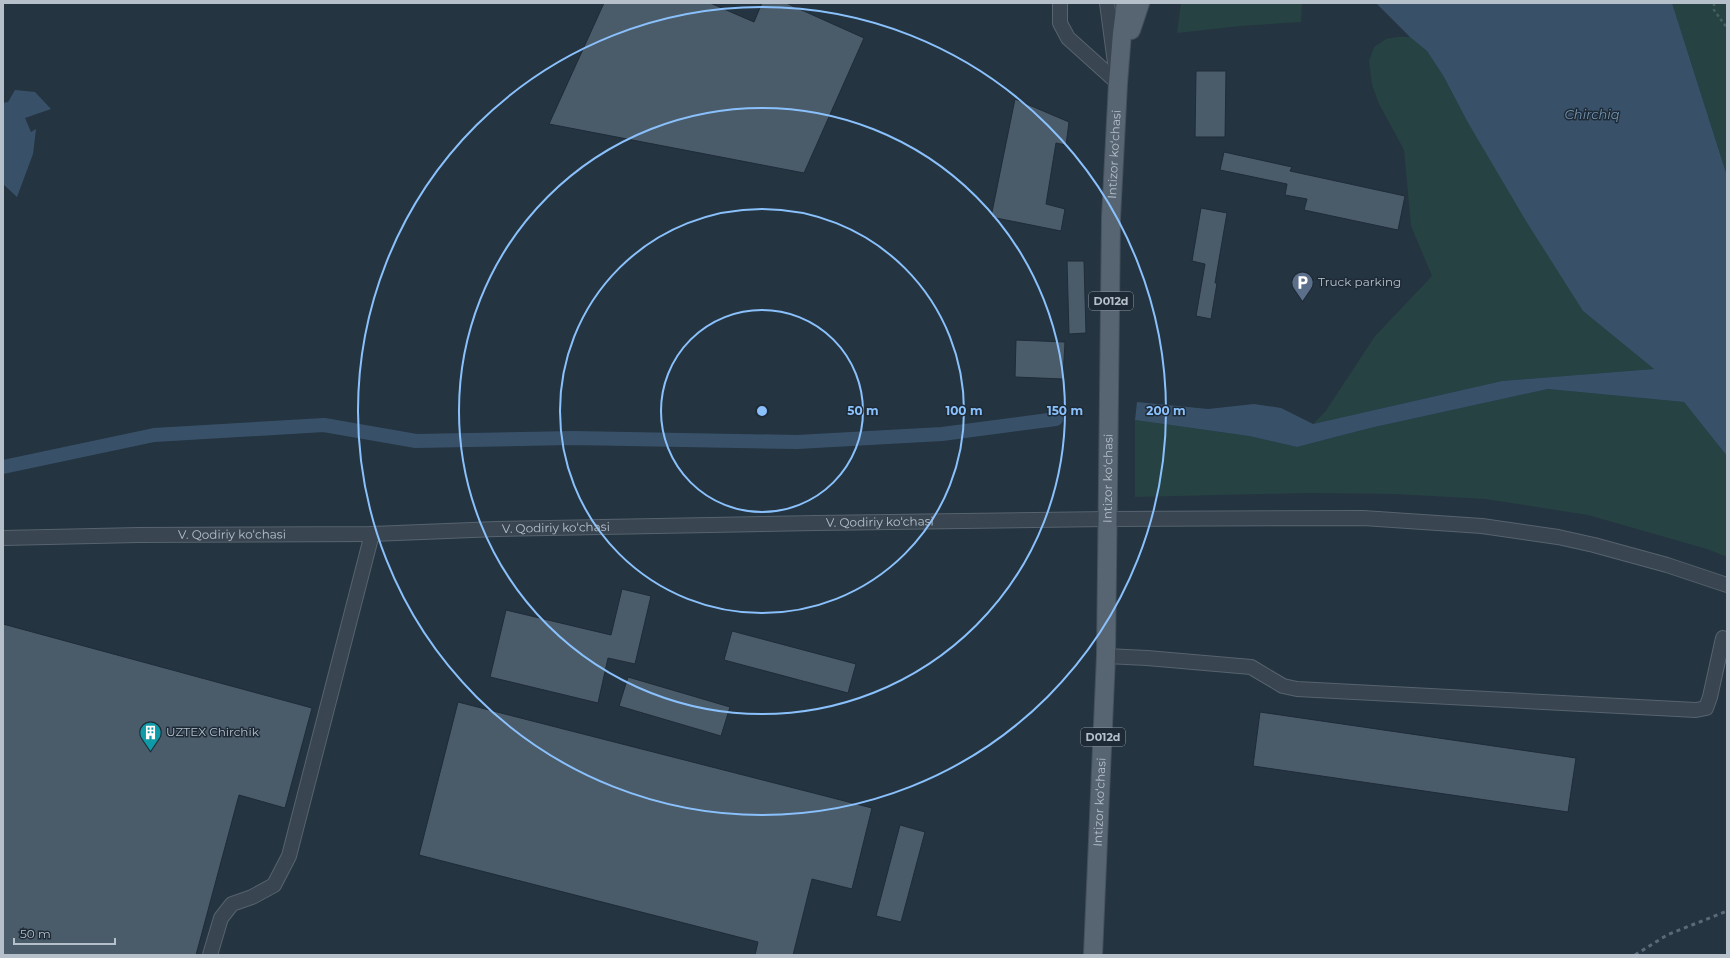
<svg xmlns="http://www.w3.org/2000/svg" width="1730" height="958" font-family="Montserrat,sans-serif">
  <style>
    .green { fill: #274242 }
    .water { fill: #385169 }
    .lines { fill: none; stroke-linecap: round; stroke-linejoin: round }
    .canal { stroke: #385169; stroke-width: 14 }
    .building { fill: #4a5b6a; stroke: #202c38 }
    .minor-casing { stroke: #57636e; stroke-width: 16 }
    .major-casing { stroke: #45515d; stroke-width: 20 }
    .path { stroke: #455e5e; stroke-width: 2.5; stroke-dasharray: 3 3; stroke-linecap: butt }
    .minor { stroke: #394551; stroke-width: 14 }
    .major { stroke: #576471; stroke-width: 18 }
    .rail { stroke: #5b6a78; stroke-width: 3; stroke-dasharray: 4 4; stroke-linecap: butt }
    .ring { fill: none; stroke: #8ac1fc; stroke-width: 2 }
    .labels { text-anchor: middle; stroke-width: 3; stroke-linejoin: round; paint-order: stroke }
    .shield { fill: #1e2a36; stroke: #88939e; stroke-width: 1 }
    .shield-label { font-size: 11px; font-weight: bold; fill: #b5c0cb }
    .street-label { font-size: 12px; fill: #b5c0cb; stroke: #1e2a36 }
    .poi-label { font-size: 12px; fill: #b5c0cb; stroke: #1e2a36; text-anchor: start }
    .water-label { font-size: 13px; font-style: italic; fill: #7494af; stroke: #1e2a36 }
    .centre { fill: #8ac1fc; stroke: #1e2a36; stroke-width: 2 }
    .ring-label { font-size: 12px; text-anchor: middle; font-weight: bold; fill: #8ac1fc; stroke: #1e2a36; stroke-width: 3; stroke-linejoin: round; paint-order: stroke }
  </style>
  <rect width="100%" height="100%" fill="#243441"/>
  <path class="green" d="M1181,3H1302L1301,22L1241,26L1177,33Z
    M1672,3H1727V176Z
    M1397,37H1410L1419,44L1427,51L1444,77L1467,121L1583,311L1654,369L1502,381L1313,424L1325,412L1375,336L1432,276L1411,226L1404,150L1379,104L1372,85L1369,61L1374,47L1386,39Z
    M1548,389L1684,402L1727,456V557L1707,549L1588,515L1485,499L1395,494L1308,493L1135,497V420L1249,436L1297,447L1370,428Z"/>
  <path class="water" d="M1376,3H1672L1727,176V456L1684,402L1548,389L1370,428L1297,447L1249,436L1135,420L1137,402L1208,409L1254,404L1281,408L1313,424L1502,381L1654,369L1583,311L1526,221L1467,121L1444,77L1427,51L1410,37Z
    M15,90L35,92L51,109L25,118L31,132L36,129L33,154L17,197L3,184V103L8,102Z"/>
  <g class="lines">
    <path class="canal" d="M3,467L154,435L324,425L416,441L573,438L797,442L942,434L1056,419"/>
  </g>
  <path class="building" d="M604,3H710L754,22L762,3H786L864,38L804,173L549,124Z
    M1196,71H1226L1225,137H1195Z
    M1015,99L1069,122L1066,145L1056,143L1046,204L1065,209L1061,231L991,217Z
    M1224,152L1292,167L1290,171L1405,196L1398,230L1304,210L1307,199L1285,195L1287,184L1220,170Z
    M1201,208L1227,213L1215,283H1217L1211,319L1196,316L1205,264L1192,261Z
    M1067,261H1084L1086,333L1069,334Z
    M1016,340L1065,342L1063,379L1015,377Z
    M622,589L651,596L635,664L608,658L598,703L490,677L506,610L611,635Z
    M3,624L312,708L285,808L239,795L196,955H3Z
    M732,631L856,664L848,693L724,660Z
    M628,677L730,707L721,736L619,706Z
    M458,702L872,808L852,889L812,879L793,955H755L758,942L419,855Z
    M1260,712L1576,758L1568,812L1253,766Z
    M900,825L925,832L901,922L876,916Z"/>
  <g class="lines">
    <defs>
      <g id="minor">
        <path d="M1060,3V23L1068,38L1118,83"/>
        <path d="M1107,3L1115,63"/>
        <path id="s1" d="M3,538L139,535L372,534L497,529L816,523L1108,519L1363,518L1482,526L1558,537L1594,545L1667,565L1727,585"/>
        <path d="M1106,656L1147,658L1251,667L1283,686L1297,689L1696,710L1706,708L1710,697L1723,638"/>
        <path d="M210,955L221,918L232,904L252,897L274,885L289,856L372,534"/>
      </g>
      <g id="major">
        <path d="M1131,30L1140,3"/>
        <path id="s2" d="M1093,955L1106,656L1111,218L1118,83L1122,33L1126,3"/>
      </g>
    </defs>
    <use href="#minor" class="minor-casing"/>
    <use href="#major" class="major-casing"/>
    <path class="path" d="M1714,3V10L1727,28"/>
    <use href="#minor" class="minor"/>
    <use href="#major" class="major"/>
    <path class="rail" d="M1635,955L1667,935L1727,911"/>
  </g>
  <g class="ring">
    <circle cx="762" cy="411" r="101"/>
    <circle cx="762" cy="411" r="202"/>
    <circle cx="762" cy="411" r="303"/>
    <circle cx="762" cy="411" r="404"/>
  </g>
  <defs>
    <symbol id="parking-pin" viewBox="-11 -11 22 30"><path d="M0 17L-7.5 6A9.5 9.5 0 1 1 7.5 6Z" fill="#5c6f8a" stroke="#1e2a36"/><path d="M-3.5-5.5H1a3.5 3.5 0 0 1 0 7H-1V5.5H-3.5ZM-1-3.4V-.6H.8a1.4 1.4 0 0 0 0-2.8Z" fill="#fff"/></symbol>
    <symbol id="building-pin" viewBox="-11 -11 22 30"><path d="M0 17L-7.5 6A9.5 9.5 0 1 1 7.5 6Z" fill="#0f9aa8" stroke="#1e2a36"/><path d="M-4-6H4V6H1V3H-1V6H-4ZM-2.5-4.3h1.7v1.8h-1.7ZM.8-4.3h1.7v1.8H.8ZM-2.5-1h1.7V.8h-1.7ZM.8-1h1.7V.8H.8Z" fill="#fff"/></symbol>
  </defs>
  <g fill-rule="evenodd">
    <use href="#parking-pin" x="1290" y="270" width="25" height="34"/>
    <use href="#building-pin" x="138" y="720" width="25" height="34"/>
  </g>
  <g class="labels">
    <g class="shield">
      <rect x="1089" y="292" width="44" height="18" rx="3"/>
      <rect x="1081" y="728" width="44" height="18" rx="3"/>
    </g>
    <g class="shield-label">
      <text x="1111" y="305">D012d</text>
      <text x="1103" y="741">D012d</text>
    </g>
    <g class="street-label">
      <text dy="4" stroke="none"><textPath href="#s2" startOffset="801">Intizor ko‘chasi</textPath></text>
      <text dy="4" stroke="none"><textPath href="#s2" startOffset="477">Intizor ko‘chasi</textPath></text>
      <text dy="4" stroke="none"><textPath href="#s1" startOffset="877">V. Qodiriy ko‘chasi</textPath></text>
      <text dy="4" stroke="none"><textPath href="#s1" startOffset="553">V. Qodiriy ko‘chasi</textPath></text>
      <text dy="4" stroke="none"><textPath href="#s1" startOffset="229">V. Qodiriy ko‘chasi</textPath></text>
      <text dy="4" stroke="none"><textPath href="#s2" startOffset="153">Intizor ko‘chasi</textPath></text>
    </g>
    <g class="poi-label">
      <text x="1318" y="286">Truck parking</text>
      <text x="166" y="736">UZTEX Chirchik</text>
    </g>
    <g class="water-label">
      <text x="1592" y="119">Chirchiq</text>
    </g>
  </g>
  <circle cx="762" cy="411" r="6" class="centre"/>
  <g class="ring-label">
    <text x="863" y="415">50 m</text>
    <text x="964" y="415">100 m</text>
    <text x="1065" y="415">150 m</text>
    <text x="1166" y="415">200 m</text>
  </g>
  <rect width="1730" height="958" fill="none" stroke="#b5c0cb" stroke-width="8"/>
  <path d="M14 938v6h101v-6" fill="none" stroke="#b5c0cb" stroke-width="2"/>
  <text x="20" y="938" font-size="12" fill="#b5c0cb" stroke="#1e2a36" stroke-width="3" paint-order="stroke">50 m</text>
</svg>
